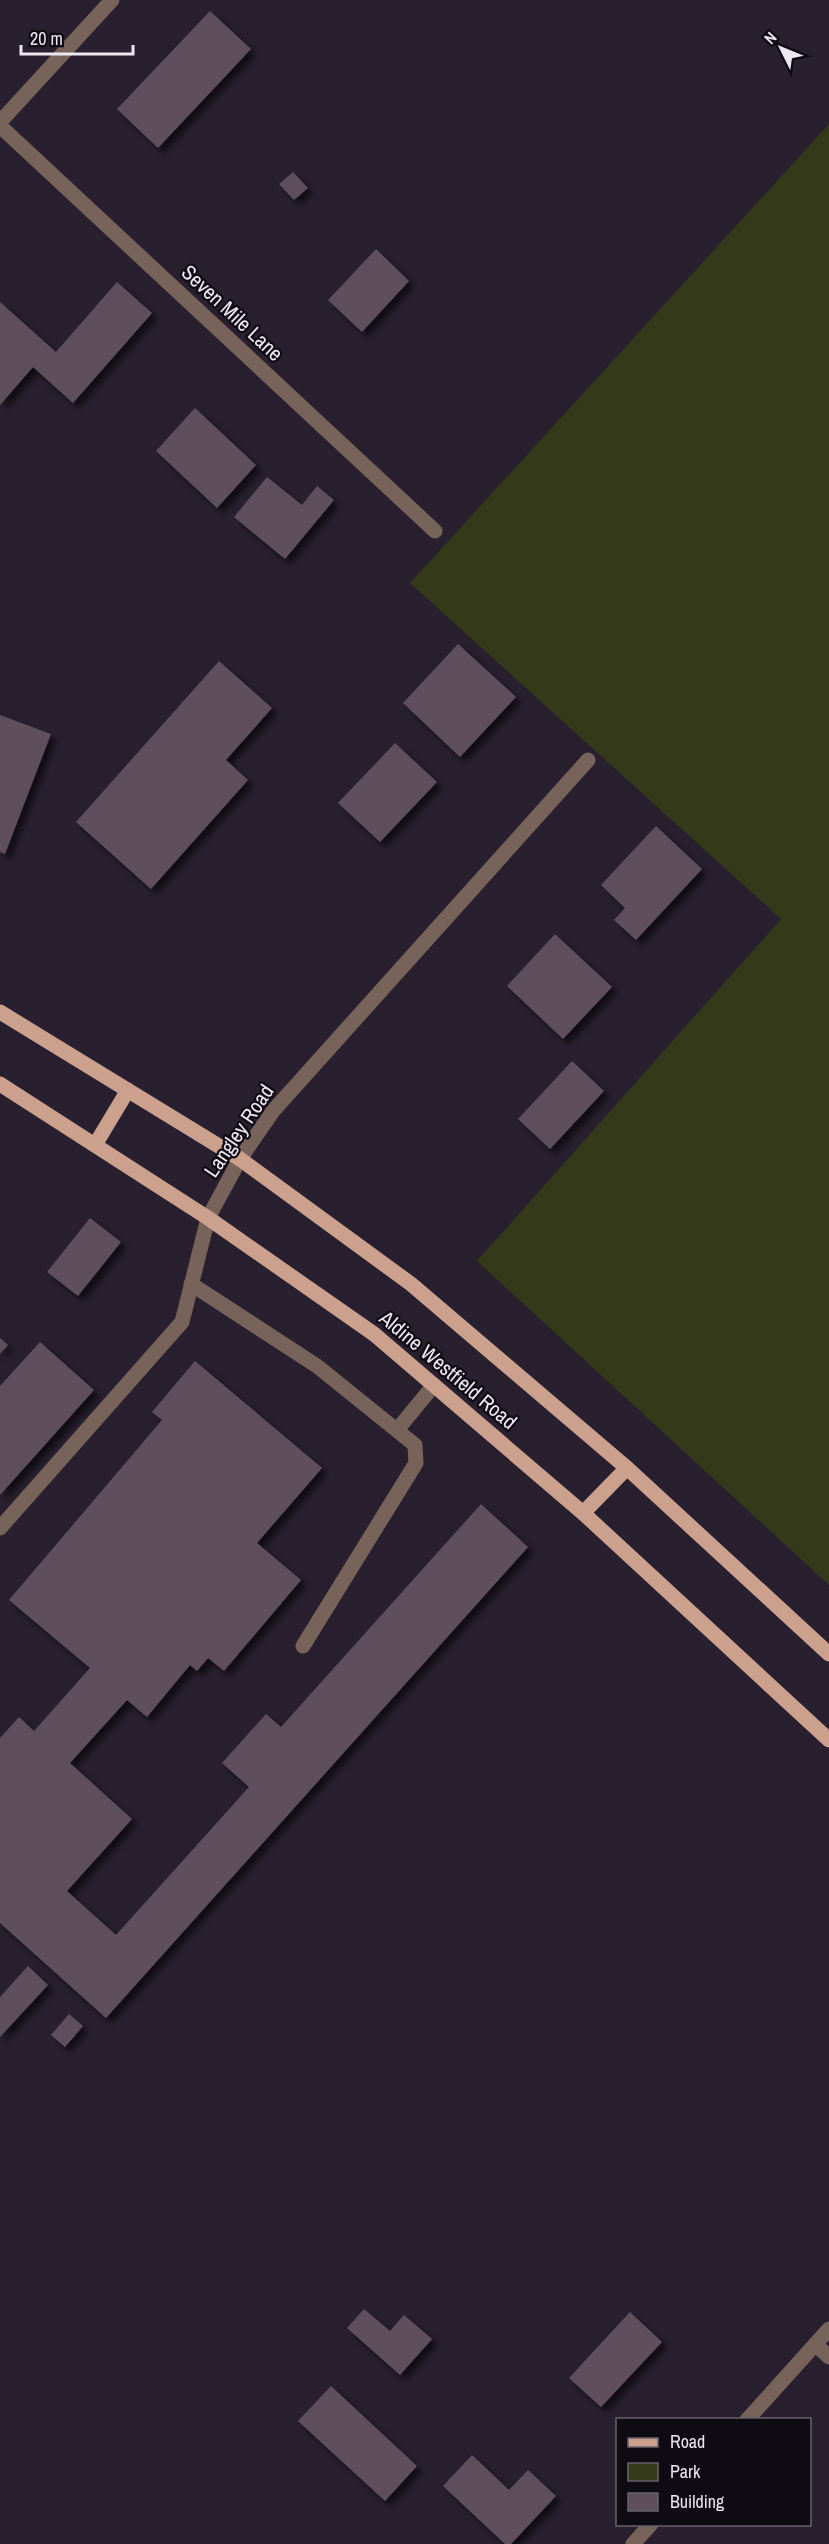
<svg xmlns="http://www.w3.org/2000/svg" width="829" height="2544" font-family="'Archivo Narrow',sans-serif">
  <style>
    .green { fill: #343a19 }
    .building { fill: #5f4f5d; filter: url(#shadow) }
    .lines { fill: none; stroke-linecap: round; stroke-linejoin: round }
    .minor { stroke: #776359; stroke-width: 15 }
    .major { stroke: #cba18e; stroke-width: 15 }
    .labels { text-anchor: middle; stroke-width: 4.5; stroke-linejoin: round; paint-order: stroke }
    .street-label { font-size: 21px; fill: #ece7f1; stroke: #0f0b12 }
  </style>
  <defs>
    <filter id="shadow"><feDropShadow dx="5.5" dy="5.5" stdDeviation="3" flood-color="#0009"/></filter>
  </defs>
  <rect width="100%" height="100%" fill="#28202f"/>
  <path class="green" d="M829,124V1585L477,1261L781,919L410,583Z"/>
  <path class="building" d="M210,11L251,49L158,148L117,109Z
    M293,172L308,188L294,200L279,184Z
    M376,249L409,281L362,332L328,300Z
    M117,282L152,313L73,403L33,367L0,405V302L56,352Z
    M195,408L256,465L217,508L156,451Z
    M267,477L302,505L317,486L334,500L285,559L234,517Z
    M458,644L516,697L460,757L403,703Z
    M219,661L272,708L226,760L248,780L151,889L76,822Z
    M0,715L51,734L5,854L0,852Z
    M395,743L437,782L380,842L338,803Z
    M656,826L702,869L636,940L614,920L625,908L601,885Z
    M555,934L612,987L563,1039L507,986Z
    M572,1061L604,1091L550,1149L518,1119Z
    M90,1218L121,1242L78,1296L47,1272Z
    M0,1338L8,1345L0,1354Z
    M40,1342L94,1390L0,1495V1386Z
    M195,1361L322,1468L257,1543L301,1580L224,1671L208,1658L197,1671L190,1665L147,1717L127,1700L70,1763L132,1819L67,1891L116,1935L249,1787L222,1763L266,1714L281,1727L481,1504L528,1547L106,2018L0,1923V1738L19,1717L34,1731L90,1668L9,1600L162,1420L152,1412Z
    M28,1966L48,1985L0,2037V1997Z
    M69,2014L83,2026L65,2047L51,2035Z
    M364,2309L390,2331L404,2315L432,2339L400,2375L347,2328Z
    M630,2312L662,2342L601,2407L569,2378Z
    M331,2386L417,2466L385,2501L298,2421Z
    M472,2455L509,2490L528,2470L556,2496L511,2544H505L443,2486Z"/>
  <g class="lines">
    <path class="minor" d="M0,122L112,0
      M0,126L435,531
      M191,1284L317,1366L415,1445L416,1463L303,1646
      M397,1430L434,1385
      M0,1528L182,1322L208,1218L240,1159L273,1111L588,760
      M815,2344L829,2357
      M747,2420L829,2329
      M633,2544L651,2524"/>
    <path class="major" d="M0,1012L240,1159L411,1284L627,1468L829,1654
      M0,1084L208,1218L374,1334L583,1513L829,1740
      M95,1145L128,1090
      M583,1513L627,1468"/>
  </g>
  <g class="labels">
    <g class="street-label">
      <text transform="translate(232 313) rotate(43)" y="7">Seven Mile Lane</text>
      <text transform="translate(239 1131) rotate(-56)" y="7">Langley Road</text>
      <text transform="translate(448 1370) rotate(40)" y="7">Aldine Westfield Road</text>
    </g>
  </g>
  <rect x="616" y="2418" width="195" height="108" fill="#0f0b12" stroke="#67636b" stroke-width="1.5"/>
  <rect x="628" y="2438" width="30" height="9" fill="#cba18e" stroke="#67636b" stroke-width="1.5"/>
  <text x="670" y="2448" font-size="18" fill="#ece7f1">Road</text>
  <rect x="628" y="2463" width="30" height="18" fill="#343a19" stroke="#67636b" stroke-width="1.5"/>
  <text x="670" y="2478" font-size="18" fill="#ece7f1">Park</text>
  <rect x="628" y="2493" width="30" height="18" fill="#5f4f5d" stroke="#67636b" stroke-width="1.5"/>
  <text x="670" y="2508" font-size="18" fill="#ece7f1">Building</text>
  <g transform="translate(781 48) rotate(313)" stroke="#0f0b12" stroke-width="4.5" paint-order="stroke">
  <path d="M0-4.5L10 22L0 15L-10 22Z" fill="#ece7f1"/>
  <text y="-9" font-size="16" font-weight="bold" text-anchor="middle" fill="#ece7f1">N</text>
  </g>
  <path d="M21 45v9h112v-9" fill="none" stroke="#ece7f1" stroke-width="3"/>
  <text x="30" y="45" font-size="18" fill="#ece7f1" stroke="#0f0b12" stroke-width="4.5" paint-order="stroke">20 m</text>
</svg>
